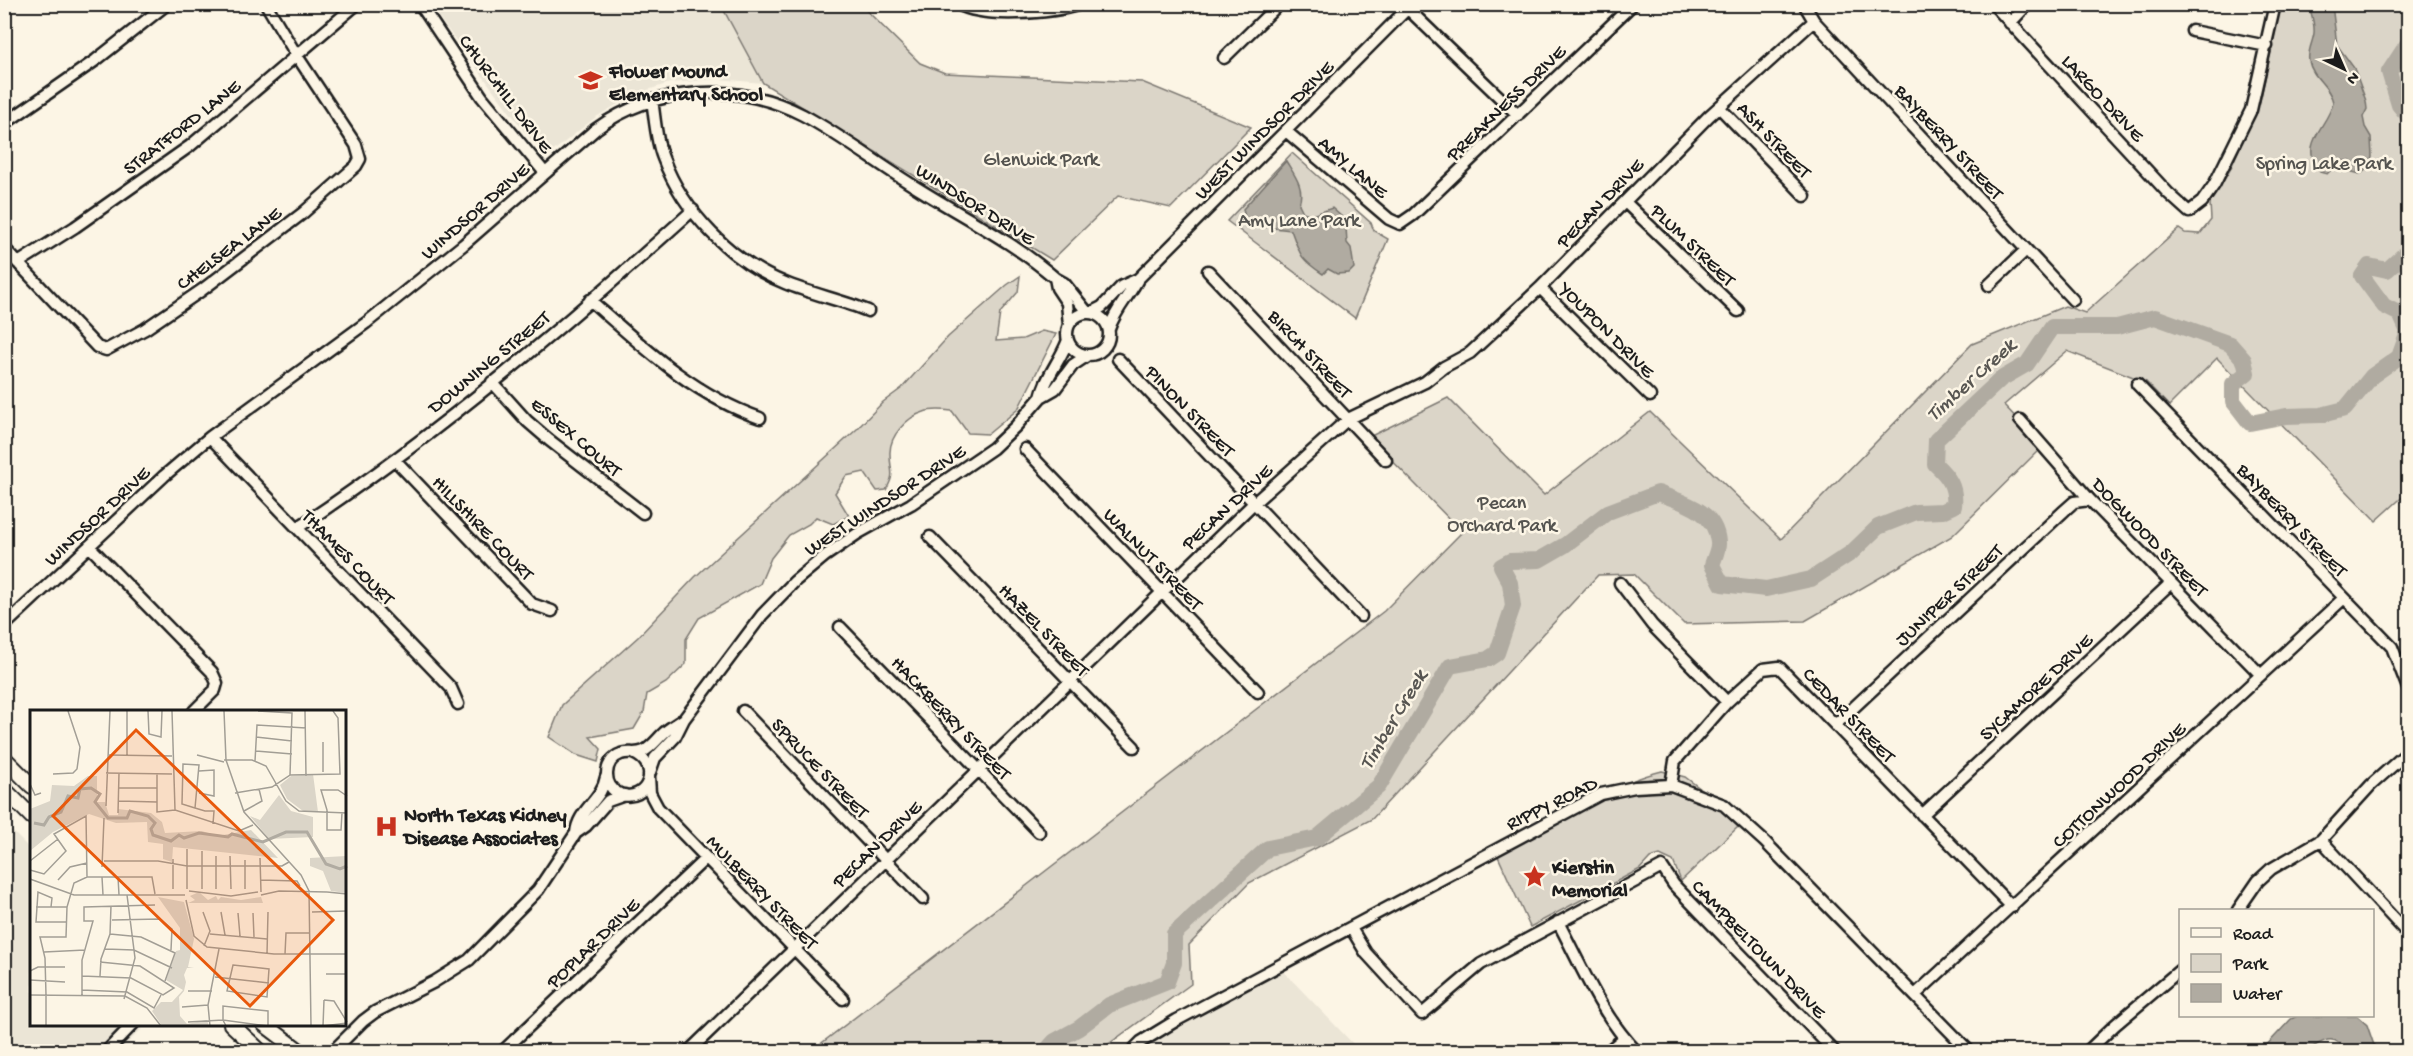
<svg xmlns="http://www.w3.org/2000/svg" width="2413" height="1056" font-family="'Gochi Hand',sans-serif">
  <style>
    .built { fill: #ebe5d6 }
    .green { fill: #dbd5c8; stroke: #7c7872; stroke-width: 1.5 }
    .water { fill: #b0aba1; stroke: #75726c; stroke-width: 1.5 }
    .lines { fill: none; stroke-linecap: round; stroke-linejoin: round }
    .river { stroke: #b0aba1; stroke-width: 16 }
    .minor-casing { stroke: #1c1c1c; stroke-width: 15 }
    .major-casing { stroke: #1c1c1c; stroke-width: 18 }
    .minor { stroke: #fcf5e5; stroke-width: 10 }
    .major { stroke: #fcf5e5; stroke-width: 14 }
    .labels { text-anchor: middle; stroke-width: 5; stroke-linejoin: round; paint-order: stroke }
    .poi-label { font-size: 20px; font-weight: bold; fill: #1c1c1c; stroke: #fcf5e5; text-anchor: start }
    .street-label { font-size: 20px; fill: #1c1c1c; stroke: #fcf5e5 }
    .park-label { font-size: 20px; fill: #555450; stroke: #fcf5e5 }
    .water-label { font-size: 21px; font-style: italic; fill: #575551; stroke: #fcf5e5 }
    .inset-river { fill: none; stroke: #b0aba1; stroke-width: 3 }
    .inset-road { fill: none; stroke: #a29e95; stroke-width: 1.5 }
    .view { fill: #e8590c; fill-opacity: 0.15; stroke: #e8590c; stroke-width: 3 }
    .inset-edge { fill: none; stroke: #1c1c1c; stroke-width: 3 }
  </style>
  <rect width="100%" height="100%" fill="#fcf5e5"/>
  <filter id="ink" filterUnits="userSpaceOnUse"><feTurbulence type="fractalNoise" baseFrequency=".0167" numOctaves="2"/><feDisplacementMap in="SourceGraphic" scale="12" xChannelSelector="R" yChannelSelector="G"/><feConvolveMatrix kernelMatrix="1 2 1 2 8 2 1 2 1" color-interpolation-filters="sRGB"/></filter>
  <g filter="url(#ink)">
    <path class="built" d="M432,5H721L763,83L718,79L670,83L635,94L596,117L546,157L524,131L443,23Z
      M4,823L31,850L32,1024L146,1025L119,1051H5Z
      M1283,971L1360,1051L1142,1052L1158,1037L1246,988Z"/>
    <path class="green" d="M721,5H861L920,63L945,73L1142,82L1251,127L1171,208L1118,196L1052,260L763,83Z
      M2281,5H2408V492L2376,521L2217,358L2169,406L2146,382L2067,351L2004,405L2043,446L1952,536L1805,621L1684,624L1634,574L1598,575L1372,819L1249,883L1189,945L1191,984L1099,1051L810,1052L1384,611L1462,532L1369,437L1448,398L1544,495L1650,412L1781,539L1972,344L2065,306L2085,313L2179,229L2185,233L2200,234L2211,220L2210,203L2230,170L2260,101Z
      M1292,153L1371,223L1374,231L1388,239L1355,318L1227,221Z
      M1020,276L1018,292L1000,313L996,341L1023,339L1042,331L1056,334L1018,409L988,434L968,433L952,411C943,410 932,409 924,412C907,417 889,436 890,454C890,473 896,472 886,490L877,491L864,472L846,476L835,493L849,516L833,524L816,517L809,524L789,535L771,558L760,584L699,618L686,639V664L666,683L647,694L644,712L634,729L590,737L601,749L598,762L576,755L549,737L562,705L638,637L695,577L857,429L883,402L902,388L948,337L1007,285Z
      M1662,771L1685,777L1701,789L1738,827L1681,881L1673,861L1660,855L1650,858L1640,869L1530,927L1497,854C1545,826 1609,784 1662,771Z"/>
    <path class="water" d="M2309,5H2332L2337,45L2354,68L2366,101L2367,109L2363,117L2365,127L2371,137L2372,157L2369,168L2360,174L2352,172L2350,161H2340L2327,174L2320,172C2297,143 2329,126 2333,102C2330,86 2312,78 2309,61C2307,51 2313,42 2314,33C2315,24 2311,13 2309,5Z
      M1286,161C1295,176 1305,188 1299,204L1303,212L1312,215L1332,208L1343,218L1346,227L1347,243L1351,248L1354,268L1349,273L1337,274L1328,269L1323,274C1300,259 1300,255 1291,230L1239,224L1245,218L1243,209Z
      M2297,1016H2357L2367,1025L2376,1051H2348C2329,1029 2322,1045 2302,1052C2292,1055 2274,1052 2263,1051V1049L2291,1019Z"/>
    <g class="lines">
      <path class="river" d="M2408,43L2389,72L2399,105L2408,116
        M1045,1052L1055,1041L1079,1028L1109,1005L1167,982L1174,963V934L1268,848L1317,838L1379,786L1450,666L1488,659L1497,653L1513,606L1510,583L1501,566L1510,561L1539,560L1565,545L1608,512L1658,493C1683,503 1715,509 1718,542C1719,549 1714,558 1712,565L1722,584L1766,589L1811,579L1851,553L1878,527L1916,512L1943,511L1954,506C1956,487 1949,477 1935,464L1936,440L2001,379L2027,364L2052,327H2117L2155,317L2230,344L2244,360L2247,373L2233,384V401L2250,423L2286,416L2321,415L2345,409L2372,376L2399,357L2408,332L2400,314L2384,306L2362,276L2369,266L2387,270L2408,251"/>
      <defs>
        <path id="minor" d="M420,4L482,97L545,173
          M958,4C984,19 1052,13 1080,4
          M1804,4L1814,21L2073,300
          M1993,4L2168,193L2189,212L2202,202L2214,185L2251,110L2275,4
          M1408,9L1518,115
          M2010,23L2028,4
          M2192,31L2267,46
          M1224,58L1279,4
          M652,100C655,118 656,141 663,158C683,212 732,262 785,283C812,294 841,300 868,311
          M1719,107L1805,196
          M4,124L96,60L167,4
          M1287,132L1389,219L1400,224L1413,215L1633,4
          M1625,202L1738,311
          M4,248L97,347L106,350L145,329L202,290L303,213L356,166L360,159L356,145L297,56L266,4
          M18,263L75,227L190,146L357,4
          M1208,271L1386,460
          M1989,285L2026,250
          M1540,288L1650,396
          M590,300C642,346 693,395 760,418
          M1090,313L1102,307L1122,286L1138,279
          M1067 334a21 21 0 1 1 42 0a21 21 0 1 1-42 0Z
          M1069,325L1067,303L1057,288L1055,278L1064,283L1087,312
          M1109,329C1115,310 1129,296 1138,279L1412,4
          M1118,359L1361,616
          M492,382L527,421L549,440L643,513
          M2137,384L2392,647L2408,688
          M1041,397C1046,375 1060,362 1068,340
          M2020,420L2090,500L2260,674
          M210,437L451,688L458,704
          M1025,449L1258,692
          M395,460L532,604L552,611
          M297,528C437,436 569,322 693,210
          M930,537L1134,747
          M89,546L212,672L217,683L215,690L194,711
          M1620,583L1652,625L1727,702
          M4,626L164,476L210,437L366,323L463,245L596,129C654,86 739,81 803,115C844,137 882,167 922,191C967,219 1015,243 1055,278
          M840,627L1039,832
          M743,711L923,899
          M1835,725L2065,510L2074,502L2090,500
          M633,753C663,765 647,804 620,794C602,787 603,760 621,754C628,751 636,755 644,751C652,747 658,738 665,732C671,727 678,723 684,719
          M649,775L655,758L675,737L684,719L762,615L795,581L825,556L857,534L911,504L993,448L1016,426L1041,397L1055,389L1073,365L1088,355
          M649,777L650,793L658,808L843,999
          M1671,785L1675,761L1727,702L1763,669L1779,667L2012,907
          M1922,815L2171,583
          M576,833C578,810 602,800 606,777
          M2321,840L2408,934
          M2238,910L2258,881L2271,869L2321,840L2371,785L2408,752
          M1558,922C1582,967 1601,1015 1637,1052
          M1351,928L1366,953L1422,1014L1481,964L1662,867L1674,885L1835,1052
          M1915,995L2344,598
          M106,1052L133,1024
          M332,1052L363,1021L375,1012L434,982L469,960L538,890L576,833L586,826L608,801L625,795
          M502,1052L706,858
          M688,1052L1254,503L1348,419L1425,382L1444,367L1470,353L1540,288L1709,116L1814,21
          M1131,1052L1141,1042L1177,1020L1601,794L1635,787L1671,785L1724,805L1765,842L1970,1052
          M1607,1052L1624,1038
          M2087,1052L2115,1025L2180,970"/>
        <path id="major" d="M4,758L32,786
          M4,789L32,817
          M231,1024L261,1052
          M264,1024L301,1052"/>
      </defs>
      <use href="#minor" class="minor-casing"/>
      <use href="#major" class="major-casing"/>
      <use href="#minor" class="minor"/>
      <use href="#major" class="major"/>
    </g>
  </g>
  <defs>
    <symbol id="school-bare" viewBox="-9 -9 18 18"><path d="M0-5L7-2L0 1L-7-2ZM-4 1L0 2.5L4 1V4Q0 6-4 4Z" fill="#c8321e" stroke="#fcf5e5" stroke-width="2.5" paint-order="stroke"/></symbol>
    <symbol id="hospital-bare" viewBox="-9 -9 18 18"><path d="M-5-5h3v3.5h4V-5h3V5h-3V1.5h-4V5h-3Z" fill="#c8321e" stroke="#fcf5e5" stroke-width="2.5" paint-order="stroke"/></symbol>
    <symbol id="sight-bare" viewBox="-9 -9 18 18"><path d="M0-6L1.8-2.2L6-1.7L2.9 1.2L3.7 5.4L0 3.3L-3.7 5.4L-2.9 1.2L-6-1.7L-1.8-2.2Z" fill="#c8321e" stroke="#fcf5e5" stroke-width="2.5" paint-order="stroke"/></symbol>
  </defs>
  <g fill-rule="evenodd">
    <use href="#school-bare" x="574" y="64" width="33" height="33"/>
    <use href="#hospital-bare" x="370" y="810" width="33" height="33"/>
    <use href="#sight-bare" x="1518" y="860" width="33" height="33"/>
  </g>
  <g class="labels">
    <g class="poi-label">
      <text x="609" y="77">Flower Mound<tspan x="609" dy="23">Elementary School</tspan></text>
      <text x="404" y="821">North Texas Kidney<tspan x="404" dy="23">Disease Associates</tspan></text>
      <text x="1552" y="873">Kierstin<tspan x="1552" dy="23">Memorial</tspan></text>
    </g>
    <g class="street-label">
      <text transform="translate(507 93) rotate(53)" y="7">CHURCHILL DRIVE</text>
      <text transform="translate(2104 97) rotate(47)" y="7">LARGO DRIVE</text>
      <text transform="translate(1505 102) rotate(-44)" y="7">PREAKNESS DRIVE</text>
      <text transform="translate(181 126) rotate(-38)" y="7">STRATFORD LANE</text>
      <text transform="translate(1263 129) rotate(-45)" y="7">WEST WINDSOR DRIVE</text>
      <text transform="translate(1775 139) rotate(46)" y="7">ASH STREET</text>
      <text transform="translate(1950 141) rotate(47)" y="7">BAYBERRY STREET</text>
      <text transform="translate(1354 166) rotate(40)" y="7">AMY LANE</text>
      <text transform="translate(1599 202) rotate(-46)" y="7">PECAN DRIVE</text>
      <text transform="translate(976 203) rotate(32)" y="7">WINDSOR DRIVE</text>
      <text transform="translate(474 210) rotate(-41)" y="7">WINDSOR DRIVE</text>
      <text transform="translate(1694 244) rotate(44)" y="7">PLUM STREET</text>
      <text transform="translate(228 247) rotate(-37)" y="7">CHELSEA LANE</text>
      <text transform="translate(1608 329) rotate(45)" y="7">YOUPON DRIVE</text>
      <text transform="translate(1311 353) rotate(47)" y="7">BIRCH STREET</text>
      <text transform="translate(488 361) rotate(-39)" y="7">DOWNING STREET</text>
      <text transform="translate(1191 410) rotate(46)" y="7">PINON STREET</text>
      <text transform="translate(577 436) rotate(40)" y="7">ESSEX COURT</text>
      <text transform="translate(884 499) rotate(-33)" y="7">WEST WINDSOR DRIVE</text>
      <text transform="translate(1226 506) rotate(-43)" y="7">PECAN DRIVE</text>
      <text transform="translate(96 515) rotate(-43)" y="7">WINDSOR DRIVE</text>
      <text transform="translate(2293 519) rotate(46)" y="7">BAYBERRY STREET</text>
      <text transform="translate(484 527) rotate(46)" y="7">HILLSHIRE COURT</text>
      <text transform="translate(2151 536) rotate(46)" y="7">DOGWOOD STREET</text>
      <text transform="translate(349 556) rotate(46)" y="7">THAMES COURT</text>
      <text transform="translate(1154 558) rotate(46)" y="7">WALNUT STREET</text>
      <text transform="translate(1948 594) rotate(-43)" y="7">JUNIPER STREET</text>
      <text transform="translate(1045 629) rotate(46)" y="7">HAZEL STREET</text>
      <text transform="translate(2035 686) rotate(-43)" y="7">SYCAMORE DRIVE</text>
      <text transform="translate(1850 714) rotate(46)" y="7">CEDAR STREET</text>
      <text transform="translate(952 717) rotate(46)" y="7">HACKBERRY STREET</text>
      <text transform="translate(821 767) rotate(46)" y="7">SPRUCE STREET</text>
      <text transform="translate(2118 784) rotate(-43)" y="7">COTTONWOOD DRIVE</text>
      <text transform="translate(1551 802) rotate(-26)" y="7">RIPPY ROAD</text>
      <text transform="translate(876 843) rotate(-44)" y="7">PECAN DRIVE</text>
      <text transform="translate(763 891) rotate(46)" y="7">MULBERRY STREET</text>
      <text transform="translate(592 942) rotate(-44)" y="7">POPLAR DRIVE</text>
      <text transform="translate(1760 948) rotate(46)" y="7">CAMPBELTOWN DRIVE</text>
    </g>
    <g class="park-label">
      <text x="1041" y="165">Glenwick Park</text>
      <text x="2324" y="169">Spring Lake Park</text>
      <text x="1299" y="226">Amy Lane Park</text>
      <text x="1502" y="508">Pecan<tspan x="1502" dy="23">Orchard Park</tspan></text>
    </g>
    <g class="water-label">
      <text transform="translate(1970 379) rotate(-42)" y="7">Timber Creek</text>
      <text transform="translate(1392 719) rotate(-59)" y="7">Timber Creek</text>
    </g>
  </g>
  <g transform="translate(30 710)">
    <rect width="316" height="316" fill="#fcf5e5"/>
    <path d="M283,64L288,102L273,101L257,89L250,75L261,66ZM58,66H67V92H75L79,105H88V99L121,103L132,112L135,123L172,121L187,126L221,120L248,148L143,137L142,152L133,149V134L118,132L117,112L86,113L59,104L23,122L0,141V99L20,91L22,75L44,76ZM249,85L261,101L283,107V127L239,129L220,106L230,110ZM316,146V183L301,181L293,161L280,156V148ZM169,182L178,190L186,186L188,190L191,187L211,190L231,187L233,193H158L165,190L160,186ZM128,187L154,192L164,229L158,257L164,258H157L154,265L156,272L154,281L149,287L150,306L157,314L177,310L179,316H132L122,301L131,292H142L153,280L136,270L146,241L150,240V218Z" fill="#dbd5c8"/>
    <path class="inset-river" d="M4,113L14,115L19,107L31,102L38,86L48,88L50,79L61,78L70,84L65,92L78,108H97L100,101L118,106L125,113L121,119L123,125L141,131L149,125L154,128L169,123L198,127L202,124L233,132L256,122H277L296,154L310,159L317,156"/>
    <path class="inset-road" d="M118,1L119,24L131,27L132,1M142,1L145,100L209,121L223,115M194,1L196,50L214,102L271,165L279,181L281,316M275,1L276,66M226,27L262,31M293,32V62M226,41L262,44M79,45L142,46M97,45V1M167,45L194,52M194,50H222L236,56L256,91L269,101L317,103M225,51L227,15L276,18M169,61L184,60V86L169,83M76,63L142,64M23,64L43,63L47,59L50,37L38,1M127,64V102L145,100M260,65L310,64L308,8L303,1M0,74L5,85L11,83M89,78H127M205,83L242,77L260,65L262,3L228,1M89,91L127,92M76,96L80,1M165,98L169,55L153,54L152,94L165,98L175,101H184L183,114M214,101L232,91L229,79M88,103L89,63M312,103L311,120H297V100L291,80H308L317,86M186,146V179M200,146L201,179M230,148L231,182M0,151L28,129M74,151H128L157,156H252L259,152M72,157L74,108M0,160L14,164L36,141L24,124L56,106L57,167M72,167L73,185M88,167L89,185M0,169L44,185H155M28,170L40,157L57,153M230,170L267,171L270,176M143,179V149M157,179V139M172,179V141M215,179V150M159,181L201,186L228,182M297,182L317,184M231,185L249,181L297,182M156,190L164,226L177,237L244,244H317M6,197H37M21,197L22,188L8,182L6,212H37M173,202L180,221L174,236M191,202L195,225M282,202L317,201M208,203L210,226M223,203L224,227M82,210L130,209L142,219L141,240M80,224L111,227L145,243L135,271M180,224L237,229M75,239L104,240L142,258M14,242L55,240M237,244L238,202M255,244L256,223H279M203,255L239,259L237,287L197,281ZM0,261L8,257H35M296,264H317M52,266L101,268L133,285L144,278L110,256L70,252M70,266L71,249L80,224L81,196M185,267L239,273M0,270L35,272M52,280L97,282L124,298L131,285M158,281H182M0,285L95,286L117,298L131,316M16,285L15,248L10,227H36L37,197L44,173L57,167H122L125,184M52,286V250L63,211H54V197L125,195M94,289L105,248L97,185M294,290L304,291L317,312M152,297L178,295M158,312L193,310L238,316V301L193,296V310L196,316M16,316V284M180,316L178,295L189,239M293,316L294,290M293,316L317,313"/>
    <path class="view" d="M106,20L303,210L220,296L23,106Z"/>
    <rect width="316" height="316" class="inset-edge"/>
  </g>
  <rect width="2413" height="1056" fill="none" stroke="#fcf5e5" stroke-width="24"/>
  <rect x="12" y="12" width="2389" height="1032" fill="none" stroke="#1c1c1c" stroke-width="2" filter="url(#ink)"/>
  <rect x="2179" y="909" width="195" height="108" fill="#fcf5e5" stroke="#a29e95" stroke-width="1.5"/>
  <rect x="2191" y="928" width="30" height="9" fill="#fcf5e5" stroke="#a29e95" stroke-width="1.5"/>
  <text x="2233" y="939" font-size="18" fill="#1c1c1c">Road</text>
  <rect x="2191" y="954" width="30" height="18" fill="#dbd5c8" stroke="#a29e95" stroke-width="1.5"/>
  <text x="2233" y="969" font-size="18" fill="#1c1c1c">Park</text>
  <rect x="2191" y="984" width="30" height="18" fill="#b0aba1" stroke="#a29e95" stroke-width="1.5"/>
  <text x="2233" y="999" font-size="18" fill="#1c1c1c">Water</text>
  <g transform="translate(2344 69) rotate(136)" stroke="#fcf5e5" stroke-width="4.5" paint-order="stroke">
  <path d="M0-4.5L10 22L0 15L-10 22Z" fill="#1c1c1c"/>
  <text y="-9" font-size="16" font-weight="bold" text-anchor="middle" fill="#1c1c1c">N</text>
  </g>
</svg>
